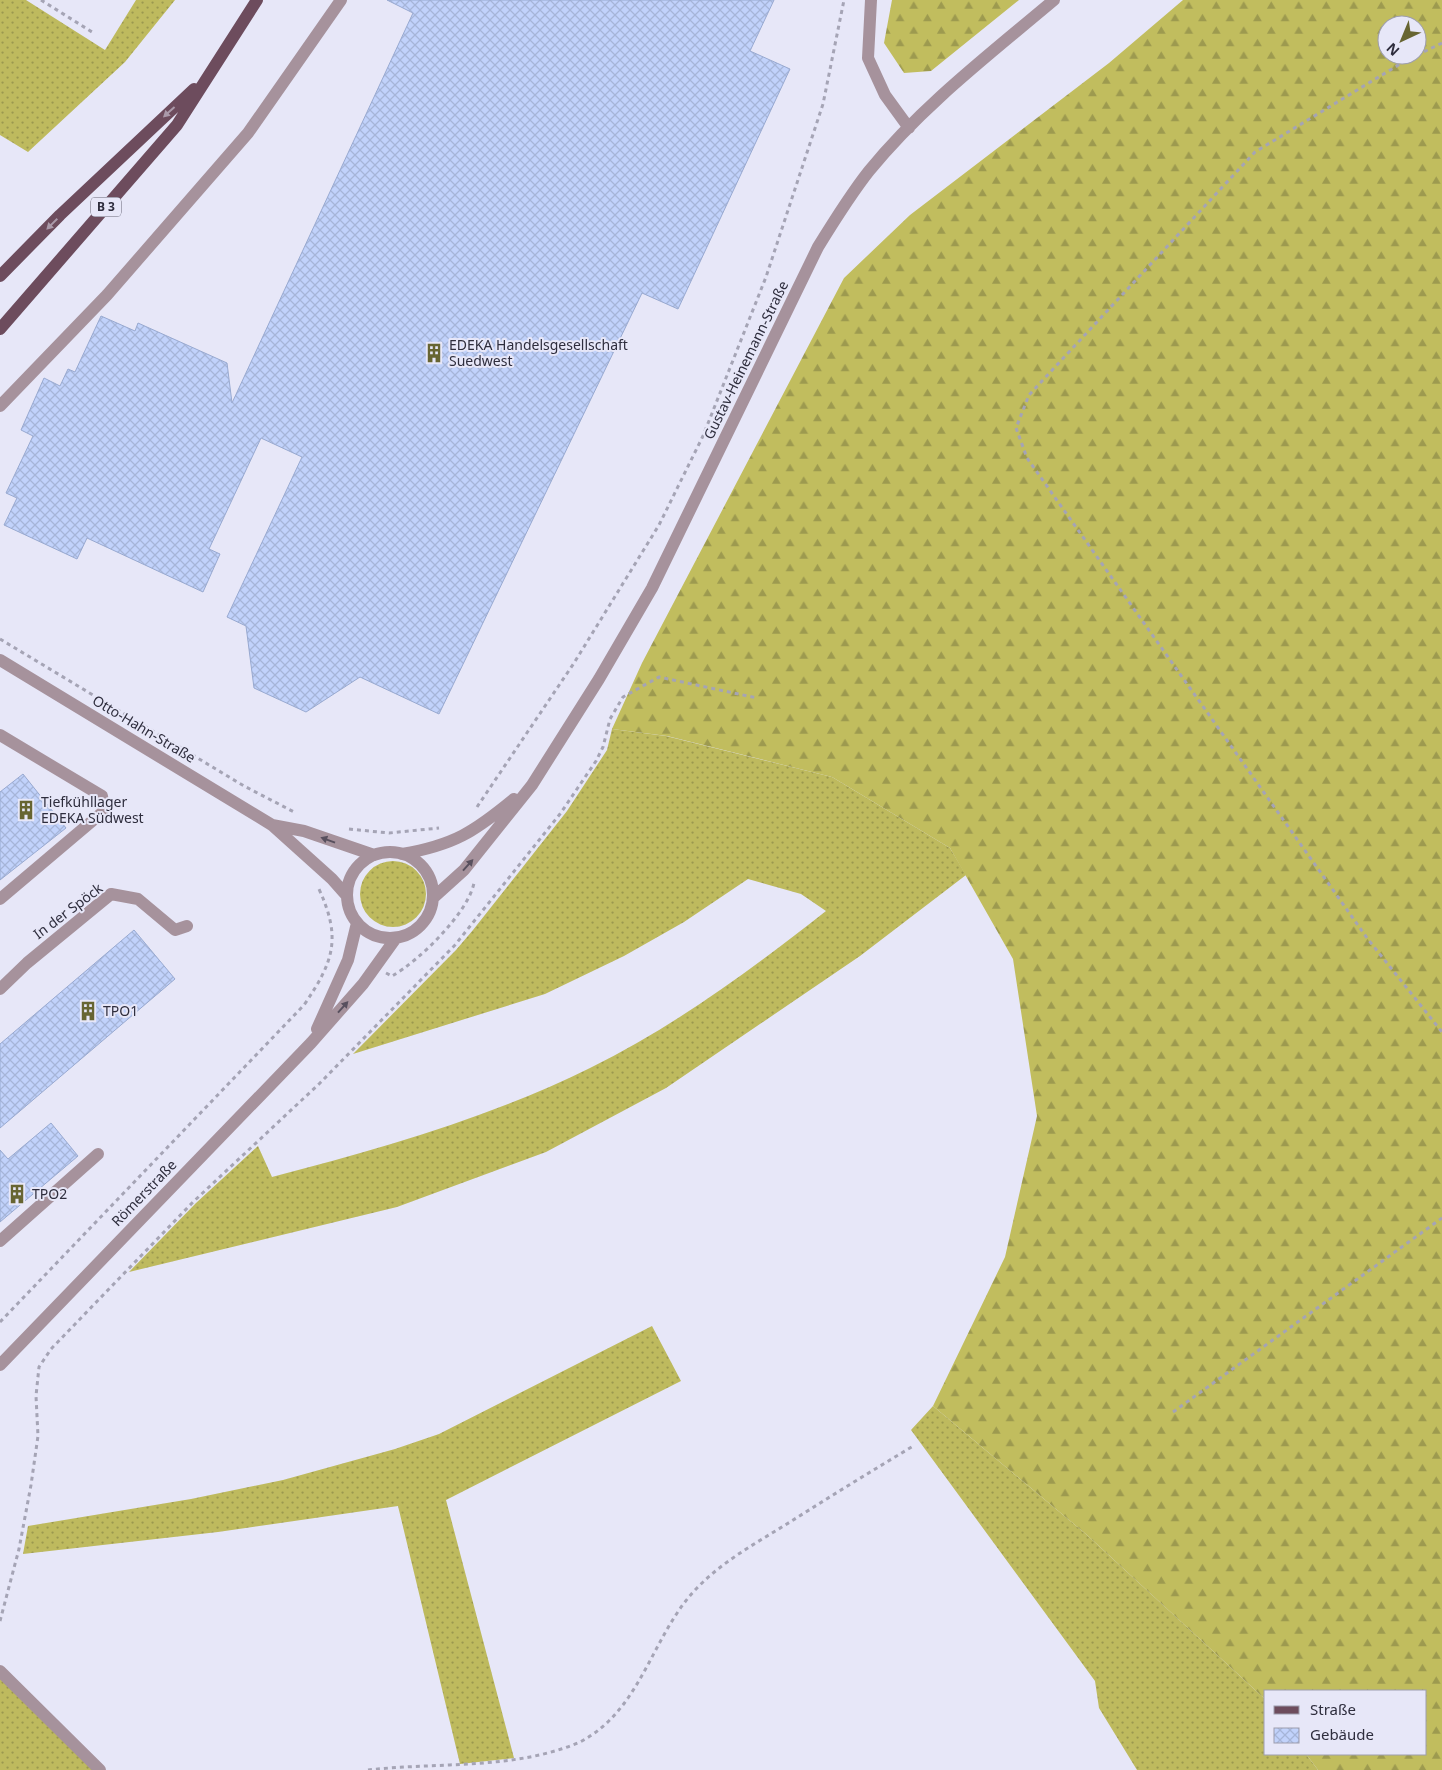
<svg xmlns="http://www.w3.org/2000/svg" width="1442" height="1770" font-family="'Noto Sans',sans-serif">
  <style>
    .grass { fill: url(#grass-dots) }
    .forest { fill: url(#forest-firs); fill-rule: evenodd }
    .building { fill: url(#building-cross-hatch); stroke: #98a9d0 }
    .lines { fill: none; stroke-linecap: round; stroke-linejoin: round }
    .path { stroke: #a5a4b5; stroke-width: 3; stroke-dasharray: 4 4; stroke-linecap: butt }
    .minor { stroke: #a6929c; stroke-width: 12 }
    .major { stroke: #6d4c5d; stroke-width: 12 }
    .oneway { fill: #aa9aaa }
    .oneway2 { fill: #58505e }
    .labels { text-anchor: middle; stroke-width: 4; stroke-linejoin: round; paint-order: stroke }
    .shield { fill: #e7e7f8; stroke: #666575; stroke-width: 1 }
    .shield-label { font-size: 12px; font-weight: bold; fill: #2e2d3d }
    .poi-label { font-size: 14px; fill: #2e2d3d; stroke: #e7e7f8; text-anchor: start }
    .street-label { font-size: 14px; fill: #2e2d3d; stroke: #e7e7f8 }
  </style>
  <defs>
    <pattern id="grass-dots" width="8" height="8" patternUnits="userSpaceOnUse" patternTransform="scale(1.25)"><rect width="8" height="8" fill="#beba5e"/><path d="M2 2h.1M6 6h.1" fill="none" stroke="#9b984f" stroke-width="1.8" stroke-linecap="round"/></pattern>
    <pattern id="forest-firs" width="22" height="20" patternUnits="userSpaceOnUse" patternTransform="scale(1.25)"><rect width="22" height="20" fill="#c1bd5e"/><path d="M5 1l3.5 6h-7zM16 11l3.5 6h-7z" fill="#9d9a4f"/></pattern>
    <pattern id="building-cross-hatch" width="8" height="8" patternUnits="userSpaceOnUse" patternTransform="scale(1.25)"><rect width="8" height="8" fill="#c1d2fb"/><path d="M0 0l8 8M0 8l8-8" fill="none" stroke="#a6b5d8"/></pattern>
  </defs>
  <rect width="100%" height="100%" fill="#e7e7f8"/>
  <path class="grass" d="M0,0H26L105,50L136,0H175L125,62L28,152L0,135Z
    M612,729L666,736L832,777L950,848L966,875L860,956L666,1088L546,1152L397,1207L129,1272L196,1203L258,1146L272,1177C380,1149 489,1118 590,1068C675,1026 751,970 826,911L801,894L748,879L684,922L624,956L545,994L353,1054L456,950L473,930L567,811L607,750Z
    M360 894a33 33 0 1 1 66 0a33 33 0 1 1-66 0Z
    M652,1326L681,1381L446,1500L514,1758L460,1764L398,1506L218,1532L23,1554L28,1526L191,1499L283,1480L395,1449L439,1434Z
    M933,1406L1087,1535L1266,1700V1754H1306L1318,1770H1137L1099,1708L1095,1681L911,1430Z
    M0,1677L93,1770H0Z"/>
  <path class="forest" d="M892,0H1019L931,71L904,73L884,43Z
    M1183,0H1442V1770H1318L1306,1754H1426V1691H1266V1700L1087,1535L933,1406L1005,1257L1037,1116L1013,959L950,848L832,777L667,736L612,729L642,663L844,278L910,215L1109,63ZM1387,25H1417V55H1387Z"/>
  <path class="building" d="M387,0H774L750,51L790,69L678,309L642,293L439,714L360,677L306,712L254,688L246,626L227,617L302,457L261,438L209,549L220,554L203,592L87,538L77,559L4,525L17,498L6,493L33,436L21,430L44,378L60,386L68,369L75,372L101,316L135,331L138,323L227,363L232,403L413,13Z
    M23,774L66,828L0,880V792Z
    M134,930L175,979L0,1128V1044Z
    M51,1123L78,1156L0,1222V1150L8,1159Z"/>
  <g class="lines">
    <path class="path" d="M41,0L92,32
      M1442,43L1405,61L1255,152L1029,395L1016,428L1027,458L1367,938L1442,1032
      M0,639L244,786L296,813
      M477,807L574,663L659,525L703,436L766,277L823,104L844,0
      M349,829L389,833L439,828
      M386,973L392,976C419,961 468,913 474,883L473,881
      M0,1322L304,1005C334,961 342,938 318,887
      M1173,1412L1442,1218
      M0,1621L19,1549L31,1485L38,1436L36,1396L39,1367L51,1349L193,1202L320,1083L455,945L560,814L596,761L603,747L610,719L623,697L659,677L757,698
      M368,1770C438,1762 515,1770 580,1742C642,1710 652,1634 697,1588C724,1560 758,1542 790,1522C831,1496 873,1470 915,1445"/>
    <path class="minor" d="M871,0L868,58L885,95L909,128
      M0,406L107,295L248,133L341,0
      M0,660L272,825L332,879L347,896
      M0,735L102,796L104,811L0,899
      M272,825L304,831L374,855
      M347 895a43 43 0 1 1 86 0a43 43 0 1 1-86 0Z
      M402,854C454,845 474,832 514,799
      M433,898L464,870L532,785L599,679L652,588L818,247C834,221 850,195 869,171C922,106 990,54 1054,0
      M0,989L27,963L111,894L138,899L175,930L187,926
      M317,1029L348,960L357,923
      M0,1241L98,1154
      M0,1365L311,1043L363,984L396,938
      M0,1671L100,1770"/>
    <path class="major" d="M0,276L60,215L194,89
      M0,329L177,125L257,0"/>
  </g>
  <defs><path id="oneway-solid" d="M-6-.8H1V-3.2L6.5 0L1 3.2V.8H-6Z" transform="scale(1.25)"/></defs>
  <g class="oneway">
    <use href="#oneway-solid" transform="translate(169 112) rotate(138)"/>
    <use href="#oneway-solid" transform="translate(52 224) rotate(135)"/>
  </g>
  <g class="oneway2">
    <use href="#oneway-solid" transform="translate(328 840) rotate(-160)"/>
    <use href="#oneway-solid" transform="translate(468 865) rotate(-48)"/>
    <use href="#oneway-solid" transform="translate(343 1007) rotate(-48)"/>
  </g>
  <defs>
    <symbol id="building-bare" viewBox="-9 -9 18 18"><path d="M-4-6H4V6H1V3H-1V6H-4ZM-2.5-4.3h1.7v1.8h-1.7ZM.8-4.3h1.7v1.8H.8ZM-2.5-1h1.7V.8h-1.7ZM.8-1h1.7V.8H.8Z" fill="#676532" stroke="#e7e7f8" stroke-width="2.5" paint-order="stroke"/></symbol>
  </defs>
  <g fill-rule="evenodd">
    <use href="#building-bare" x="420" y="339" width="28" height="28"/>
    <use href="#building-bare" x="12" y="796" width="28" height="28"/>
    <use href="#building-bare" x="74" y="997" width="28" height="28"/>
    <use href="#building-bare" x="3" y="1180" width="28" height="28"/>
  </g>
  <g class="labels">
    <rect class="shield" x="91" y="197.5" width="30" height="19" rx="4"/>
    <g class="shield-label">
      <text x="106" y="211">B 3</text>
    </g>
    <g class="poi-label">
      <text x="449" y="350">EDEKA Handelsgesellschaft<tspan x="449" dy="16">Suedwest</tspan></text>
      <text x="41" y="807">Tiefkühllager<tspan x="41" dy="16">EDEKA Südwest</tspan></text>
      <text x="103" y="1016">TPO1</text>
      <text x="32" y="1199">TPO2</text>
    </g>
    <g class="street-label">
      <text transform="translate(746 360) rotate(-64)" y="5">Gustav-Heinemann-Straße</text>
      <text transform="translate(144 729) rotate(31)" y="5">Otto-Hahn-Straße</text>
      <text transform="translate(68 911) rotate(-37)" y="5">In der Spöck</text>
      <text transform="translate(144 1193) rotate(-46)" y="5">Römerstraße</text>
    </g>
  </g>
  <rect x="1264" y="1690" width="162" height="65" fill="#e7e7f8" stroke="#9d9dad"/>
  <rect x="1274" y="1706" width="25" height="8" fill="#6d4c5d" stroke="#9d9dad"/>
  <text x="1310" y="1715" font-size="15" fill="#2e2d3d">Straße</text>
  <rect x="1274" y="1728" width="25" height="15" fill="url(#building-cross-hatch)" stroke="#9d9dad"/>
  <text x="1310" y="1740" font-size="15" fill="#2e2d3d">Gebäude</text>
  <g transform="translate(1402 40) rotate(224)"><circle r="24" fill="#e7e7f8" stroke="#9d9dad"/>
  <path d="M0-4L9 19L0 12L-9 19Z" fill="#676532"/>
  <text y="-8" font-size="14" font-weight="bold" text-anchor="middle" fill="#2e2d3d">N</text>
  </g>
</svg>
